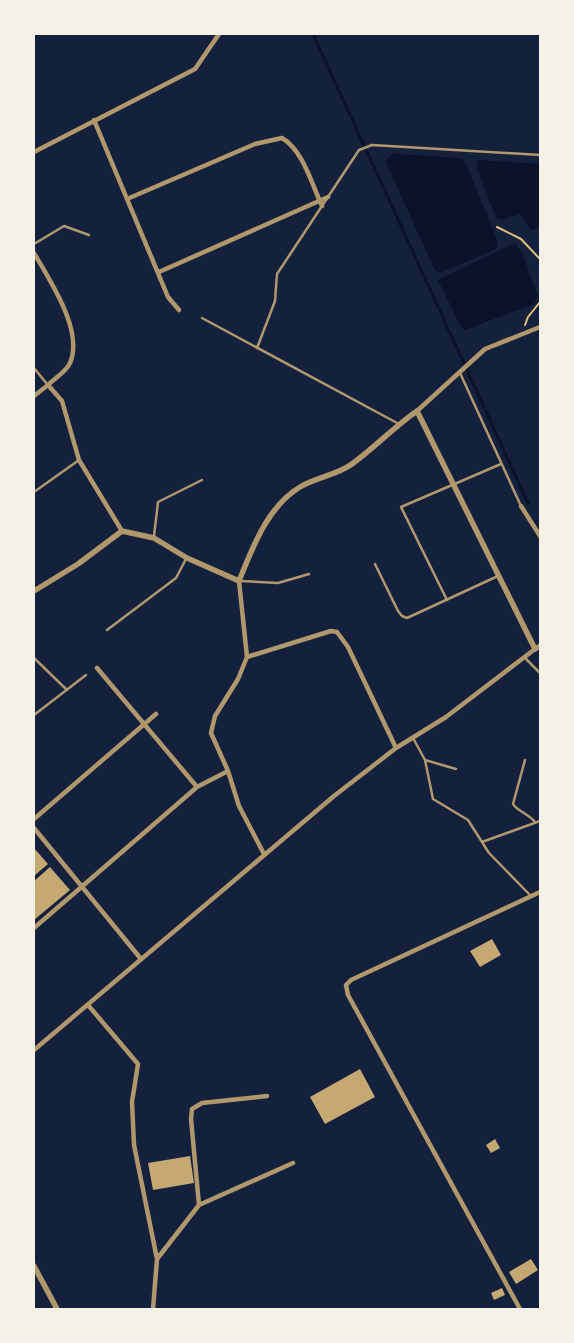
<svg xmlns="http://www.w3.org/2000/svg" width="574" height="1343" font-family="Cabin,sans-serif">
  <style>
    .water { fill: #0b132b }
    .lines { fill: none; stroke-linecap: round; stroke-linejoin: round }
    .stream { stroke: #0b132b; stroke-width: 3 }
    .building { fill: #c6a872 }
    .path { stroke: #e5c07b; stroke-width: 2 }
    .service { stroke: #b1986c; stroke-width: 2.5 }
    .minor { stroke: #b1986c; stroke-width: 4.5 }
    .tertiary { stroke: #b1986c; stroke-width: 5.5 }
  </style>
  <rect width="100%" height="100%" fill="#14213d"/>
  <path class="water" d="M393,154L462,158L466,163L498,242L496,249L440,273L435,270L386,163L387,158Z
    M478,160L540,164V227L531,230L520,214L502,220L496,218L476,166Z
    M515,243L522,252L538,297L534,304L465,330L461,327L438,280Z"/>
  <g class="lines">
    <path class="stream" d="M313,34L528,503"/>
  </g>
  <path class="building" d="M34,848L48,864L34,876Z
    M50,867L70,890L34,920V881Z
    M492,939L501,955L480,967L470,951Z
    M360,1069L375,1097L325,1124L310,1097Z
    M495,1139L500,1148L491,1153L486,1145Z
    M190,1156L194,1183L153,1190L148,1163Z
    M531,1259L538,1270L516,1284L509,1272Z
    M502,1288L505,1295L494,1300L491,1293Z"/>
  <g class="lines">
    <path class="path" d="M497,227L521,239L540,259
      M525,325L528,317L540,302"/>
    <path class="service" d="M34,244L64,226L89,235
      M202,318L399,424
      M257,348L275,301L277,274L359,150L372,145L540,155
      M34,368L47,384
      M460,373L521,506
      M34,492L79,460
      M154,536L158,502L202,480
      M375,564L398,611L402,616L407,618L498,576
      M241,581L278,583L309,574
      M447,600L401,507L501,464
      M107,630L176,578L186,559
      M524,657L540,673
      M34,658L67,690
      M34,715L86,675
      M413,738L425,760L433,799L468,820L489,853L531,896
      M425,760L456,769
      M525,760L513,804C517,811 529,814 535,822
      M482,842L540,821"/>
    <path class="minor" d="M94,120L168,297L179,310
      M34,152L195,69L219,34
      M127,199L255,144L282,138C303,150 312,185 322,206
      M34,253C50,281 84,331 70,363C67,371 54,379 48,385L62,401L79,460L122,531
      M159,272L328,197
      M34,396L48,385
      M417,411L485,349L540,327
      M521,506L540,536
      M239,581L247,657L238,679L215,716L211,733L228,771L239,806L264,854
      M247,657L331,631L337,632L348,647L396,748
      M97,668L197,787
      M34,819L156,714
      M34,828L141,959
      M34,928L197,787L228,771
      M88,1005L138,1064L132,1102L134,1145L157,1259L153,1309
      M34,1050L334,796L396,748L446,717L535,649
      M199,1205L191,1119L192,1109L202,1103L267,1096
      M157,1259L199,1205L293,1163
      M520,1309L348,995L346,985L351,980L540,892"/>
    <path class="tertiary" d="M34,591L78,564L122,531L154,538L187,558L239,581C253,547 267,507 300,487C317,477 337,475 352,464C375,447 394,427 417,411L535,649L540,646
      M34,1266L57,1309"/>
  </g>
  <rect width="574" height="1343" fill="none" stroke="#f6f1e7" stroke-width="70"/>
</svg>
